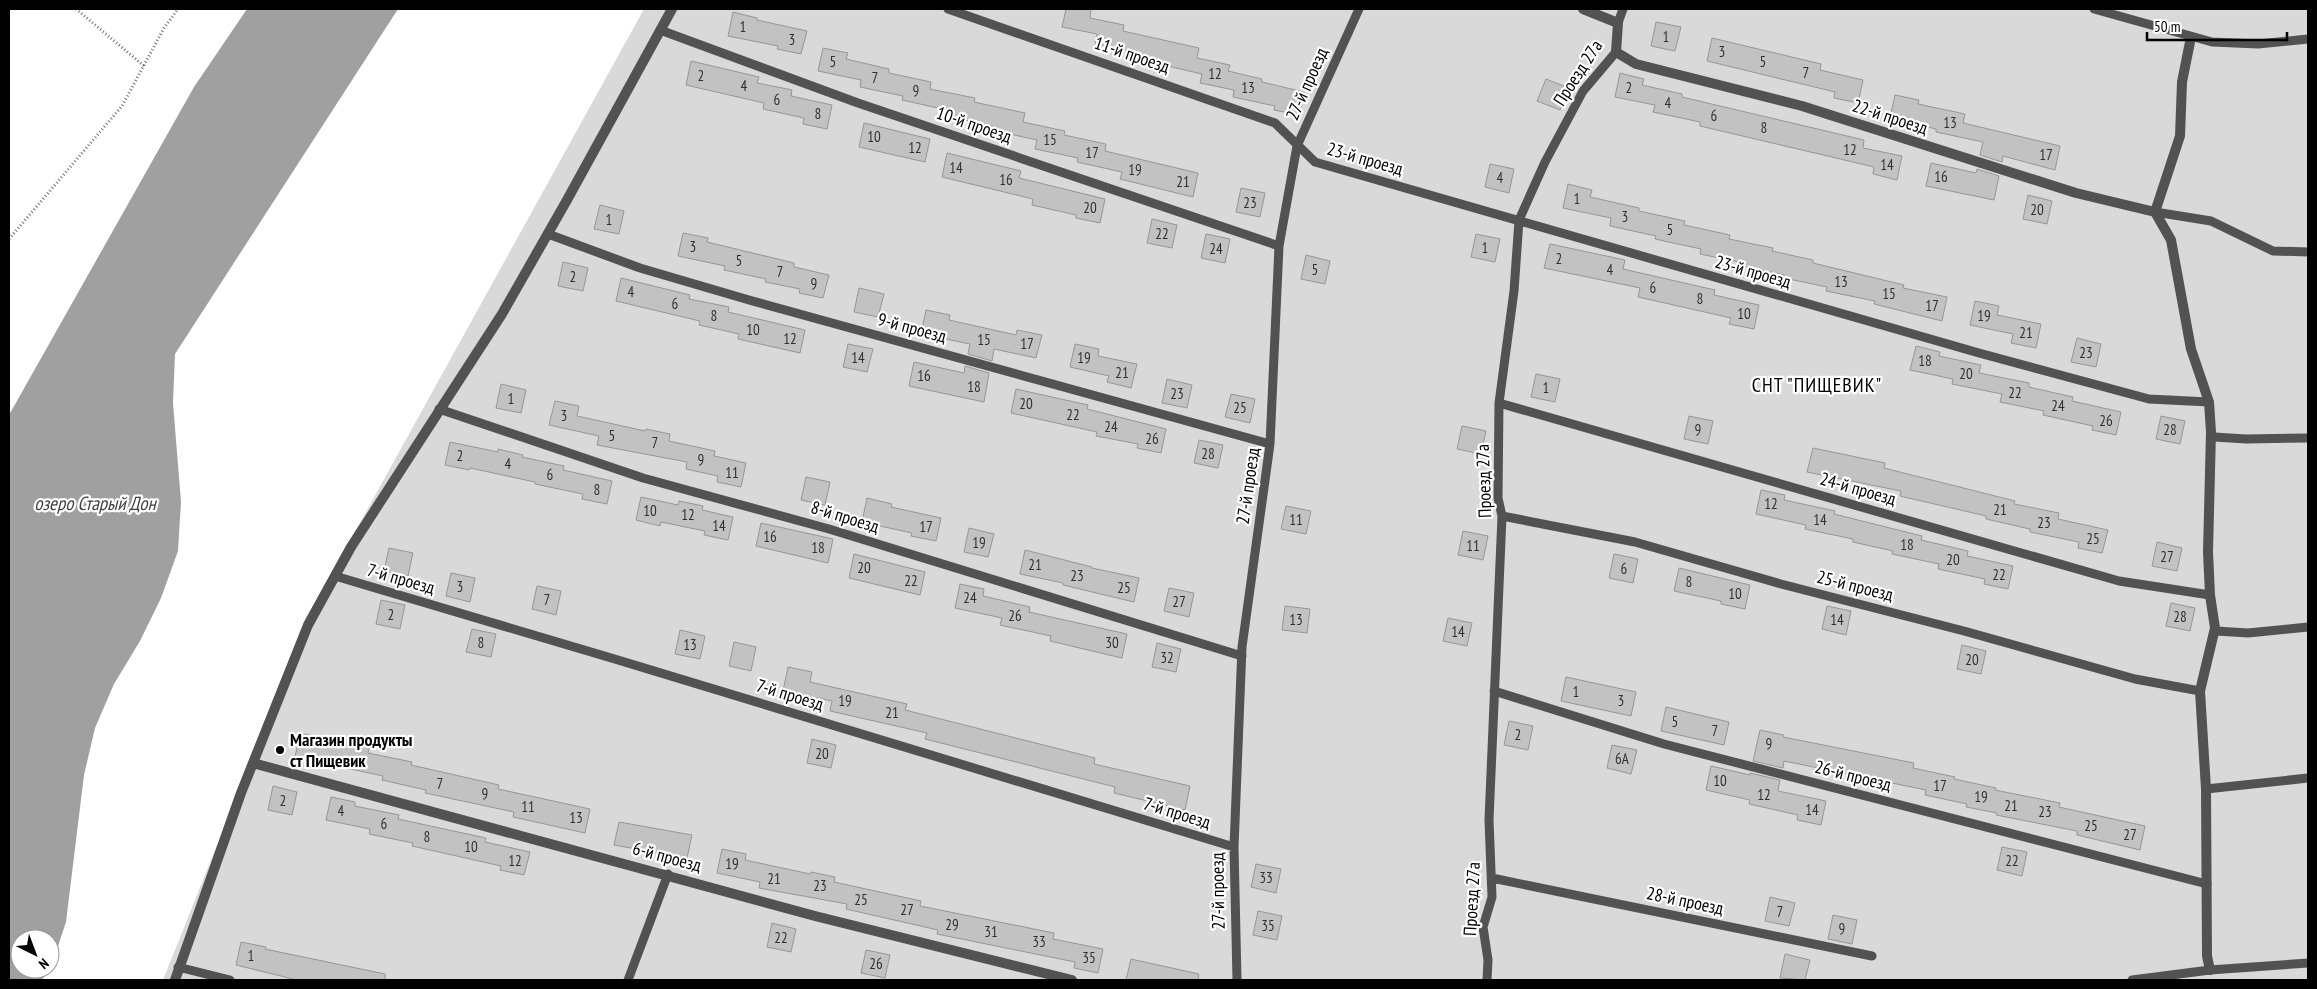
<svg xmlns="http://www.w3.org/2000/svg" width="2317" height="989" font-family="'PT Sans Narrow',sans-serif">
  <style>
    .green { fill: #d9d9d9 }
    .water { fill: #a0a0a0 }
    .building { fill: #c2c2c2; stroke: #969696 }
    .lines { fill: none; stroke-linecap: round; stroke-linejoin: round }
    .path { stroke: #747474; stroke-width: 3; stroke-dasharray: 1 2.5; stroke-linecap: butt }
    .service { stroke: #525252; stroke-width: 9 }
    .minor { stroke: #525252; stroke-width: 10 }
    .poi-dot { fill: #000; stroke: #fff; stroke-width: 2 }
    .labels { text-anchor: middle; stroke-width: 4.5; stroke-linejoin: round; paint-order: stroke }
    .number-label { font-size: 15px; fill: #303030 }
    .street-label { font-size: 18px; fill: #000; stroke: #fff }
    .poi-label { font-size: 18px; font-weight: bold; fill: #000; stroke: #fff; text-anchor: start }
    .water-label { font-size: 19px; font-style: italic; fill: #414141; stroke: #fff }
    .quarter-label { font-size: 20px; letter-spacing: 1px; fill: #000; stroke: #fff }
  </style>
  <rect width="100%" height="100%" fill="#fff"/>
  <path class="green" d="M644,9H2308V980H163L309,615Z"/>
  <path class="water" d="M247,9H398L175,354L173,403L181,502L178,551L161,598L140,641L114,684L95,728L84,775L66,922L51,967L50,939H20V969H49L42,980H9V415L194,87Z"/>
  <path class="building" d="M1066,9H1091L1090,18L1124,25L1123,31L1199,48L1197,58L1230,65L1228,71L1262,79V82L1304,92L1299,115L1274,110L1275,106L1233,97L1234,90L1200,83L1202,74L1129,57L1130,51L1095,43L1097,34L1062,27Z
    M733,12L757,18V20L807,31L801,54L777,49L778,46L728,36Z
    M1656,22L1681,27L1675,51L1651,46Z
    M1712,38L1821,64L1820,70L1863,80L1858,103L1834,98L1835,92L1707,61Z
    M823,48L848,53L846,59L889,69V73L931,82L930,89L975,98L974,102L1025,113L1023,122L1065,131L1064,135L1106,144L1105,151L1198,173L1193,197L1120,179L1122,172L1077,162L1078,158L1035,149L1037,140L996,131L997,127L946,116L947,110L902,100L903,96L860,87L861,80L818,71Z
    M691,61L759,77L757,83L792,90L791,96L832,105L827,129L803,124L804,118L763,109L764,103L686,85Z
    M1620,73L1644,79L1642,85L1682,94V97L1864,140L1863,148L1902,156L1897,180L1873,174L1874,167L1700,126V122L1653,112L1655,105L1615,97Z
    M1546,79L1569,88L1560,110L1537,101Z
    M1895,95L1919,100L1918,104L1965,114L1963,123L2060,146L2055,170L2003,156L2002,162L1980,155L1983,142L1936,132V129L1890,118Z
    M864,123L930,139L925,162L859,147Z
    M947,153L1021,171L1019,178L1105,199L1100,223L1076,218V215L1032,205L1033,199L942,177Z
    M1931,163L1976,173L1977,169L1999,176L1994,200L1926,186Z
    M1490,164L1514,169L1509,193L1485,187Z
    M1568,184L1592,190L1590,197L1639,208V211L1685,221L1684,225L1730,235L1729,239L1773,248L1772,251L1813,260V263L1904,285L1903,288L1947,297L1942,321L1874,304L1875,301L1826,291L1827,287L1784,278V275L1744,266V263L1700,254L1701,249L1655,239L1656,236L1610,226L1611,218L1563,208Z
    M1241,188L1265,193L1260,217L1236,212Z
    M2028,195L2052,201L2047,224L2023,219Z
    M600,205L624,211L619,234L594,229Z
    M1152,219L1177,225L1172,248L1147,243Z
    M683,233L708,238L707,242L794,263V267L829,275L823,298L799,293L800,289L765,282L766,279L724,270L725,266L678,256Z
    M1206,234L1230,239L1225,263L1201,258Z
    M1476,234L1500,239L1495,262L1471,257Z
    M1550,244L1625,260L1623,269L1715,290L1714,295L1759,305L1754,329L1729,324L1731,318L1638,297L1640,288L1544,268Z
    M1306,255L1330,261L1325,284L1301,279Z
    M563,262L588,268L583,291L558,286Z
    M621,278L690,295L689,299L729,307L728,312L805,330L800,353L738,339L739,334L699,325L700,321L616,301Z
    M859,288L884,294L878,317L854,312Z
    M1975,301L1999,306L1997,315L2041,324L2036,348L2011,343L2013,334L1970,325Z
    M926,310L950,315L949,320L1016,335L1017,330L1042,335L1036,358L994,349L992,361L968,354L970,344L921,334Z
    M2077,338L2101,344L2096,367L2071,362Z
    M848,344L873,349L867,372L843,367Z
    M1075,344L1099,349L1098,356L1137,364L1131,388L1107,382L1109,376L1070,367Z
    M1916,346L1940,352L1939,356L1981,365L1979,373L2029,383V387L2073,397L2072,401L2121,412L2116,435L2092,430L2093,426L2043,415L2044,411L2000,402L2002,394L1952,384L1953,379L1910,370Z
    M914,362L964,373L965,366L989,373L984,402L909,386Z
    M1536,374L1560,379L1555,402L1531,397Z
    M1167,379L1192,385L1187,408L1162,403Z
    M501,384L526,390L521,413L496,408Z
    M1016,389L1088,405L1087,409L1166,429L1161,453L1137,448L1138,444L1096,436L1097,432L1011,413Z
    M1231,394L1255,399L1250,423L1225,417Z
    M555,401L579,406L577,416L645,431L646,429L670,434L669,441L715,451L714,456L746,463L741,487L717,482L718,476L686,469L687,462L597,445L599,436L549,425Z
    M1689,416L1713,421L1708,444L1684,439Z
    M2161,416L2185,421L2180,444L2156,439Z
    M1462,426L1486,431L1481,454L1457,449Z
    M1199,440L1223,445L1218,468L1194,463Z
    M450,442L498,452V449L523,455L522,457L564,466L563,470L612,481L607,504L582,499L583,494L535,484V482L470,468L469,470L445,465Z
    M1813,448L1885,463L1884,468L2015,501L2014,504L2059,513L2058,519L2108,530L2102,553L2078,548L2079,542L2030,532V529L1986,519V516L1900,496L1901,491L1807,472Z
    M806,477L830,482L825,505L801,500Z
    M1761,490L1785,495L1784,500L1835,511L1834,514L1922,536L1921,540L1968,551L1967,556L2013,566L2008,589L1984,584L1985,579L1938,569L1939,564L1892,554L1893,551L1853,542V539L1805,529L1806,525L1756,514Z
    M641,497L678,505L679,501L703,506L702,510L733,517L728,540L704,535L705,531L661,522L660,526L636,520Z
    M867,498L892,504L891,507L941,518L936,541L911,536L912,533L862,522Z
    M1286,506L1311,511L1306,534L1281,529Z
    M761,523L833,539L828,563L756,546Z
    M969,528L994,534L988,557L964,552Z
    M1463,531L1488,536L1483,560L1458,555Z
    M2157,542L2182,548L2177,571L2152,566Z
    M389,548L413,553L408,576L384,571Z
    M1025,550L1092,567V568L1139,578L1134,602L1063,585V583L1020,574Z
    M854,554L925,572L920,595L849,578Z
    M1614,554L1638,559L1633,583L1609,578Z
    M1679,568L1750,585L1745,609L1721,604V601L1674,591Z
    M451,573L475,578L470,602L446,596Z
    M960,584L984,589L983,596L1030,607L1029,612L1127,634L1122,658L1050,641L1051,636L1000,625L1002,618L955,608Z
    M537,586L561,591L556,615L532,609Z
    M1169,588L1194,593L1189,617L1164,611Z
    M381,600L405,605L400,629L376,624Z
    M2171,603L2195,608L2190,631L2166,626Z
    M1285,606L1310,609L1307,633L1282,630Z
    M1827,606L1851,611L1846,635L1822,629Z
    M1448,618L1472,623L1467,646L1443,641Z
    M472,629L496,634L491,657L466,652Z
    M680,630L705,636L700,659L675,654Z
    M734,642L756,647L751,671L729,666Z
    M1157,643L1181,649L1176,672L1152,667Z
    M1962,645L1986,651L1981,674L1957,669Z
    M788,667L812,672L810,682L907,704L905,710L1095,758L1094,764L1190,786L1185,810L1114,793L1115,787L925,739L927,733L830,711L832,701L783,691Z
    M1566,677L1636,692L1631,716L1561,701Z
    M1666,707L1729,722L1724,745L1661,731Z
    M1509,721L1533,726L1528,750L1504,745Z
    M1760,730L1784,735L1783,737L1914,763L1913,768L1955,777L1954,779L1996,788L1995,790L2060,803L2059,807L2145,826L2140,850L2077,835V831L1996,815L1997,813L1966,807L1967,804L1925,795L1926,790L1784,761L1783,768L1753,761Z
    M300,733L369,748L368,753L412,762L411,765L499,785L498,789L590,809L585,833L513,817L514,812L425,793L426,790L382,780L383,776L295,757Z
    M812,739L836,745L831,768L807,763Z
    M1612,745L1637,750L1631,774L1607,768Z
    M1711,766L1750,775V773L1780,780L1778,791L1826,801L1821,825L1797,820L1798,815L1749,804L1750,800L1706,790Z
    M273,786L297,792L292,815L268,810Z
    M331,797L355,802V806L399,815L398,819L486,838L485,842L530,852L524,875L500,870L501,866L412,846L413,843L369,834L370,829L326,820Z
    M619,822L692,835L687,858L614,845Z
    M2002,847L2027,852L2022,876L1997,870Z
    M722,849L746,854L745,860L810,874L811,872L835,877L834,882L921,901L920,906L1054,933L1053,939L1103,949L1098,973L1074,968L1075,962L937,934L938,930L846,909L847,904L759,888L760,882L717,873Z
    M1256,864L1281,869L1276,893L1251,887Z
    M1770,897L1795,903L1789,926L1765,921Z
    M1258,911L1282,916L1277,940L1253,935Z
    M1833,915L1857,920L1852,944L1828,939Z
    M772,923L796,929L791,952L767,947Z
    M241,942L266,947L265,949L385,974V980H297L236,965Z
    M866,950L890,955L885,978L861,973Z
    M1785,954L1810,960L1805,980L1780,978Z
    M1131,959L1199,974L1198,980H1126Z"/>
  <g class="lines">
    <path class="path" d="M76,9L144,66
      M9,239L122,106L164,28L178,9"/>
    <path class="service" d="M948,9L1275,123L1315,162L1979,353L2149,399L2209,402
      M2094,9L2212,42L2258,44L2308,39
      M1618,23L1623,9
      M660,30L858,103L1279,246
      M2155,212L2211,221L2273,251L2308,252
      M548,234L640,268L749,300L1270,444
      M1499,403L2119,581L2210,595
      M439,409L643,478L829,529L1242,656
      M2211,432L2214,437L2246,439L2308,438
      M1502,516L1635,542L1781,584L1964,631L2135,679L2200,691
      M335,576L618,660L1234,847
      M2215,628L2216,631L2248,633L2308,627
      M1494,691L1664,744L2207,884
      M2206,789L2308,778
      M1492,878L1872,956
      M178,967L230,980
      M628,980L668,874
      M1237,980L1234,847L1242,647L1270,444L1279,246L1297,146L1359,9
      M1487,980L1488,960L1483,927L1492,897L1489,820L1502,516L1498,498L1499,403L1514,291L1519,220L1545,162L1583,91L1616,52
      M2132,980L2210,970L2308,963"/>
    <path class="minor" d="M1583,9L1618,23L1616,52L1636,64L1802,106L2076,193L2155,212
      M2191,37L2182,82L2180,136L2155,212L2171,240L2191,349L2209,402L2211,432L2208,552L2210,595L2215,628L2200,691L2206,789L2207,956L2210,970
      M253,763L815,916L1072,980
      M175,980L241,793L308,625L351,547L502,314L567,200L672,9"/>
  </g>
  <circle class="poi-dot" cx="280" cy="750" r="5"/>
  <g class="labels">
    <g class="number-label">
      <text x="743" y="32">1</text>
      <text x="1666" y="42">1</text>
      <text x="792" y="45">3</text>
      <text x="1722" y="57">3</text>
      <text x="833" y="67">5</text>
      <text x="1763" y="67">5</text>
      <text x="1806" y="78">7</text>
      <text x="1215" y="79">12</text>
      <text x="701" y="81">2</text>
      <text x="875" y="83">7</text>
      <text x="744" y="91">4</text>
      <text x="1248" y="93">13</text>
      <text x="1629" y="93">2</text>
      <text x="916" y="96">9</text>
      <text x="777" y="105">6</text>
      <text x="1668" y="108">4</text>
      <text x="818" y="119">8</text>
      <text x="1714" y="121">6</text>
      <text x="1950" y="128">13</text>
      <text x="1764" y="133">8</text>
      <text x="874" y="142">10</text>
      <text x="1050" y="145">15</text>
      <text x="915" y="153">12</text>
      <text x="1850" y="155">12</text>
      <text x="1092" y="158">17</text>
      <text x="2046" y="160">17</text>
      <text x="1887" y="170">14</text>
      <text x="956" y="173">14</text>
      <text x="1135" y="175">19</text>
      <text x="1941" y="182">16</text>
      <text x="1500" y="183">4</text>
      <text x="1006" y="185">16</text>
      <text x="1183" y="187">21</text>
      <text x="1577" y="204">1</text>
      <text x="1250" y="208">23</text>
      <text x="1090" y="213">20</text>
      <text x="2037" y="215">20</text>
      <text x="1625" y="222">3</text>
      <text x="609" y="225">1</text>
      <text x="1670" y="235">5</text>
      <text x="1162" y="239">22</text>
      <text x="693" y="252">3</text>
      <text x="1485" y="253">1</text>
      <text x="1216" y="254">24</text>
      <text x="1559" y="264">2</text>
      <text x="739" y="266">5</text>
      <text x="1315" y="275">5</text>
      <text x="1610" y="275">4</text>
      <text x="780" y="277">7</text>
      <text x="573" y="282">2</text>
      <text x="1841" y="287">13</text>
      <text x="814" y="289">9</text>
      <text x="1653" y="293">6</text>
      <text x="631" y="297">4</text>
      <text x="1889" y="299">15</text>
      <text x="1700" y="304">8</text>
      <text x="675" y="309">6</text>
      <text x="1932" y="311">17</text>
      <text x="1744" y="319">10</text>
      <text x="714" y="321">8</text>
      <text x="1984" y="321">19</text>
      <text x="753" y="335">10</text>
      <text x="2026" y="338">21</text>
      <text x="790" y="344">12</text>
      <text x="984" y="345">15</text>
      <text x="1027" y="349">17</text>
      <text x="2086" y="358">23</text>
      <text x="858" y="363">14</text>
      <text x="1084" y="363">19</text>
      <text x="1925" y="366">18</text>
      <text x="1122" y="378">21</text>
      <text x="1966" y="379">20</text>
      <text x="924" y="381">16</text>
      <text x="974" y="392">18</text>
      <text x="1546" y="393">1</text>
      <text x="2015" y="398">22</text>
      <text x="1177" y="399">23</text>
      <text x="511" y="404">1</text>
      <text x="1026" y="409">20</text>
      <text x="2058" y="411">24</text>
      <text x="1240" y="413">25</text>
      <text x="1073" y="420">22</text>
      <text x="564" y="421">3</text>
      <text x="2106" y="426">26</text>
      <text x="1111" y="432">24</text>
      <text x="1698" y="435">9</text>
      <text x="2170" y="435">28</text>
      <text x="612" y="441">5</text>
      <text x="1152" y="444">26</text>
      <text x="655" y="448">7</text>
      <text x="1208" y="459">28</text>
      <text x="460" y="461">2</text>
      <text x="701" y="465">9</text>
      <text x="508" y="469">4</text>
      <text x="732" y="478">11</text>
      <text x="550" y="480">6</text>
      <text x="597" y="495">8</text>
      <text x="1771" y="509">12</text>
      <text x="2000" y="515">21</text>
      <text x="650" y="516">10</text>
      <text x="688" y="520">12</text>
      <text x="1296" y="525">11</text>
      <text x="1820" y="525">14</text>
      <text x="2044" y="528">23</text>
      <text x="719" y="531">14</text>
      <text x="926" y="532">17</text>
      <text x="770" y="542">16</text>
      <text x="2093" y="544">25</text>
      <text x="979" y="548">19</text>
      <text x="1907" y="550">18</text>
      <text x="1473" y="551">11</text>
      <text x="818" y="553">18</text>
      <text x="2167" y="562">27</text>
      <text x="1953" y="565">20</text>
      <text x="1035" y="570">21</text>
      <text x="864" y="573">20</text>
      <text x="1624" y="574">6</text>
      <text x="1999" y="580">22</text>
      <text x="1077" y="581">23</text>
      <text x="911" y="586">22</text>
      <text x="1689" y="587">8</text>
      <text x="460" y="592">3</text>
      <text x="1124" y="593">25</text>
      <text x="1735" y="599">10</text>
      <text x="970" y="603">24</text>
      <text x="547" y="605">7</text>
      <text x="1179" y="607">27</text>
      <text x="391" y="620">2</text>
      <text x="1015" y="621">26</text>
      <text x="2180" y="622">28</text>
      <text x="1296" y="625">13</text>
      <text x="1837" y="625">14</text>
      <text x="1458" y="637">14</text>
      <text x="481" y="648">8</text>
      <text x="1112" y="648">30</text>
      <text x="690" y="650">13</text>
      <text x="1167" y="663">32</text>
      <text x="1972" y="665">20</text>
      <text x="1576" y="697">1</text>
      <text x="845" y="706">19</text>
      <text x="1621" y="706">3</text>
      <text x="892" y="718">21</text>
      <text x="1675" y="727">5</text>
      <text x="1715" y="736">7</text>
      <text x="1518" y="740">2</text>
      <text x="1769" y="749">9</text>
      <text x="822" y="759">20</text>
      <text x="1622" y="764">6А</text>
      <text x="1720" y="786">10</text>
      <text x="440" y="789">7</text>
      <text x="1940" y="791">17</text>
      <text x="485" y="799">9</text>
      <text x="1764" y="800">12</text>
      <text x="1981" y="802">19</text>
      <text x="283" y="806">2</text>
      <text x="2011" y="811">21</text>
      <text x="528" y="812">11</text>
      <text x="1812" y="815">14</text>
      <text x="341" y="816">4</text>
      <text x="2045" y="817">23</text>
      <text x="576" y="823">13</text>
      <text x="384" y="829">6</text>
      <text x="2091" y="831">25</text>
      <text x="2130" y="840">27</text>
      <text x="427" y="842">8</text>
      <text x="471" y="852">10</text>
      <text x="515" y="866">12</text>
      <text x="2012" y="866">22</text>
      <text x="732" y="869">19</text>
      <text x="1266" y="883">33</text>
      <text x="774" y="884">21</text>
      <text x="820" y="891">23</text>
      <text x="861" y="905">25</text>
      <text x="907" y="915">27</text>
      <text x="1780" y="917">7</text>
      <text x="952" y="930">29</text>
      <text x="1268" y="931">35</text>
      <text x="1842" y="934">9</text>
      <text x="991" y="937">31</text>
      <text x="781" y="943">22</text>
      <text x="1039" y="947">33</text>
      <text x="251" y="961">1</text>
      <text x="1089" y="963">35</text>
      <text x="876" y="969">26</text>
    </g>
    <g class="street-label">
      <text transform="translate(1132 55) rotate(19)" y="6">11-й проезд</text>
      <text transform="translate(1578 73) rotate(-57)" y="6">Проезд 27а</text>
      <text transform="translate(1307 84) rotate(-66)" y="6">27-й проезд</text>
      <text transform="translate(1890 117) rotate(18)" y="6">22-й проезд</text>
      <text transform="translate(974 125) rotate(19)" y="6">10-й проезд</text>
      <text transform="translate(1365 159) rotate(16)" y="6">23-й проезд</text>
      <text transform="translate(1753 272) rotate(16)" y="6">23-й проезд</text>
      <text transform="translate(912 328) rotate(15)" y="6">9-й проезд</text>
      <text transform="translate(1484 481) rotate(-92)" y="6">Проезд 27а</text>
      <text transform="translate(1248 486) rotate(-82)" y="6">27-й проезд</text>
      <text transform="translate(1858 489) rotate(16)" y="6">24-й проезд</text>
      <text transform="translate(845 517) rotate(17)" y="6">8-й проезд</text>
      <text transform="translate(401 579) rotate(16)" y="6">7-й проезд</text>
      <text transform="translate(1855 586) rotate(14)" y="6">25-й проезд</text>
      <text transform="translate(790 695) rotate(17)" y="6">7-й проезд</text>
      <text transform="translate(1853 776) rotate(14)" y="6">26-й проезд</text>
      <text transform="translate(1177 813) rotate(17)" y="6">7-й проезд</text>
      <text transform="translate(667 857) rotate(15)" y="6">6-й проезд</text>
      <text transform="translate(1218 891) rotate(-91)" y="6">27-й проезд</text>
      <text transform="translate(1472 899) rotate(-87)" y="6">Проезд 27а</text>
      <text transform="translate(1685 901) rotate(12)" y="6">28-й проезд</text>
    </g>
    <g class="poi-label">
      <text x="290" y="746">Магазин продукты<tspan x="290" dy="21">ст Пищевик</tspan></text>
    </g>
    <g class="water-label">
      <text x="95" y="510">озеро Старый Дон</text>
    </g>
    <g class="quarter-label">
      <text x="1817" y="392">СНТ "ПИЩЕВИК"</text>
    </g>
  </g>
  <rect width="2317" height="989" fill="none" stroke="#000000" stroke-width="20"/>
  <g transform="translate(35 954) rotate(138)"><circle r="24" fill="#ffffff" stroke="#999999"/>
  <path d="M0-4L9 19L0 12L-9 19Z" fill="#000000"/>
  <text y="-8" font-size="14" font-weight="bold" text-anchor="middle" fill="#000000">N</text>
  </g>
  <path d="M2147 32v8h140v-8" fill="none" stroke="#000000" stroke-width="2.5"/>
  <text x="2154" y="32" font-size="15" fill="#000000" stroke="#ffffff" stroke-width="4" paint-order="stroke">50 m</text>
</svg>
